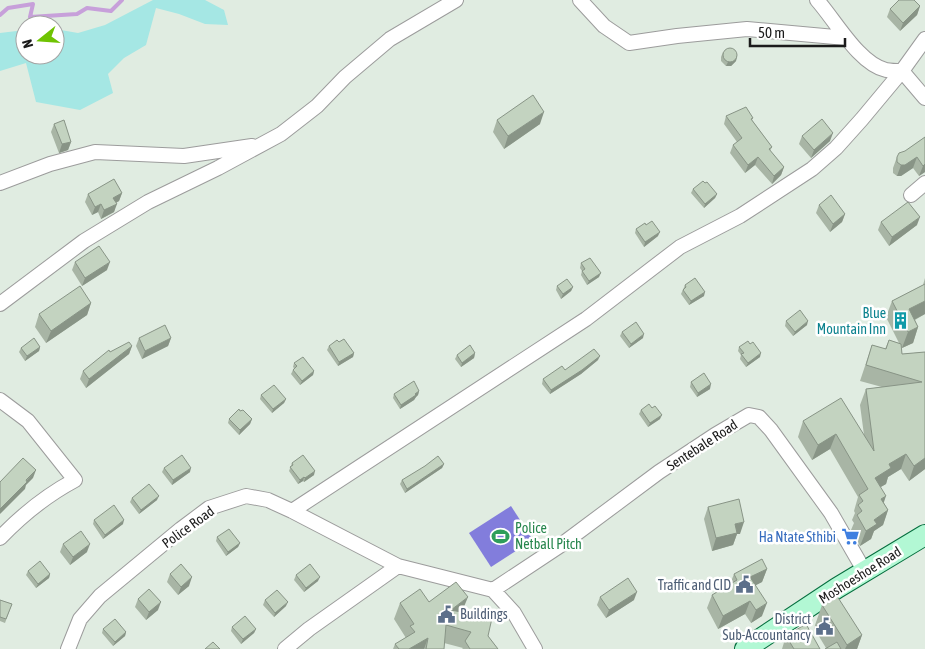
<svg xmlns="http://www.w3.org/2000/svg" width="925" height="649" font-family="'Asap Condensed',sans-serif">
  <style>
    .grass { fill: #a5e7e4 }
    .pitch { fill: #827ddc }
    .lines { fill: none; stroke-linecap: round; stroke-linejoin: round }
    .stream { stroke: #c7a0da; stroke-width: 4 }
    .street-casing { stroke: #9c9c9c; stroke-width: 16 }
    .secondary-casing { stroke: #056e3e; stroke-width: 22 }
    .street { stroke: #fff; stroke-width: 14 }
    .secondary { stroke: #b2f8d4; stroke-width: 20 }
    .wall { fill: #a8b5a5 }
    .shaded-wall { fill: #889486 }
    .building { fill: #c3d3c0; stroke: #889486 }
    .labels { text-anchor: middle; stroke-width: 5; stroke-linejoin: round; paint-order: stroke }
    .culture-label { font-size: 14px; fill: #0d838f; stroke: #fff; text-anchor: end }
    .street-label { font-size: 14px; fill: #1b1b1b; stroke: #fff }
    .leisure-label { font-size: 14px; fill: #27864d; stroke: #fff; text-anchor: start }
    .shop-label { font-size: 14px; fill: #366cbe; stroke: #fff; text-anchor: end }
    .service-label { font-size: 14px; fill: #4e5e75; stroke: #fff; text-anchor: end }
  </style>
  <rect width="100%" height="100%" fill="#e0ece1"/>
  <path class="grass" d="M153,0H205L224,10L228,25L205,24L179,14L156,8L146,45L124,58L108,74L113,93L80,110L36,102L26,63L0,71V33L25,30V55H55V29L78,33L105,25Z"/>
  <path class="pitch" d="M511,506L533,540L491,567L469,533Z"/>
  <g class="lines">
    <path class="stream" d="M0,15L8,8L33,4L30,17L77,14L87,8L111,11L122,0"/>
    <defs>
      <path id="street" d="M580,0L604,26L629,43L677,36L747,29L846,38
        M817,0C835,20 859,64 886,70C891,71 897,71 902,71L925,98
        M0,183L50,164L95,152L184,156L252,146
        M911,195L925,183
        M0,304L84,241L148,202L218,168L281,134L317,106L345,77L390,39L456,0
        M0,400L28,421L75,480C47,495 22,515 0,538
        M292,511L586,319L680,247L740,216L812,169L836,148L862,119L902,71L925,39
        M493,590L561,545L659,472L715,435L749,415L759,417L771,430L831,513L865,572
        M68,649L80,619L100,596L181,529L209,508L246,496L268,500L292,511L398,566L493,590L514,613L535,649
        M285,649L309,629L398,566"/>
      <path id="secondary" d="M745,649L837,588L925,535"/>
    </defs>
    <use href="#street" class="street-casing"/>
    <use href="#secondary" class="secondary-casing"/>
    <use href="#street" class="street"/>
    <use href="#secondary" class="secondary"/>
  </g>
  <path class="wall" d="M920,6L917,15L900,31L887,17L890,9Z
    M723,52L737,56L736,61L731,66H726L721,61V57Z
    M726,116L753,118L752,120L772,147L770,151L784,167L781,175L772,184L755,165L745,173L730,153L733,145L737,142L724,124Z
    M497,120L540,124L504,149L493,132Z
    M54,124L71,142L68,150L59,153L51,132Z
    M802,136L830,141L811,158L799,144Z
    M925,137V172L919,176L913,168L901,176H897L893,173V168L897,157Z
    M693,189L717,194L715,198L704,208L691,193Z
    M122,193L119,201L116,203L114,212L101,219L98,212L92,215L85,202L88,194Z
    M819,205L845,214L842,222L830,232L816,213Z
    M881,222L917,225L889,246L878,230Z
    M636,229L658,236L644,247L635,233Z
    M75,262L107,270L82,286L72,270Z
    M581,263L599,277L587,285L581,275L582,271L580,268Z
    M925,278V314L915,320L918,327L913,343L902,348L901,347L902,354L925,352V469L909,481L901,469L888,477L886,484L880,487L884,503L888,510L883,525L874,531L871,539L860,546L851,530L854,523L852,520L855,513L854,511L858,497L830,449L812,460L798,437L803,421L864,435L860,405L866,389L882,387L860,381L872,345L885,349L889,340L899,343L886,317L892,301L923,285Z
    M685,285L704,296L689,305L681,294Z
    M557,286L573,287L571,291L561,299L556,290Z
    M91,303L87,315L46,343L35,327L39,314Z
    M786,321L807,325L793,336L785,326Z
    M622,332L643,338L629,348L620,336Z
    M139,338H171L168,346L142,359L136,346Z
    M132,346L129,354L86,388L80,379L83,371L110,352Z
    M329,346L354,353L353,357L338,366L327,350Z
    M40,347L39,351L25,361L19,352L21,348Z
    M739,347L760,357L746,367L740,359L741,355L738,351Z
    M475,353L474,358L461,367L455,359L457,355Z
    M598,360L581,374L550,394L542,384L543,379L565,370Z
    M294,363L314,371L313,375L300,385L291,374L294,368L293,367Z
    M691,382L710,389L697,397L690,387Z
    M419,391L418,395L416,397L414,400L400,409L393,398L394,394Z
    M261,395L286,399L284,403L272,413L260,399Z
    M641,410L660,419L648,427L639,414Z
    M229,419H252L250,424L239,435L228,423Z
    M292,463L314,475L304,482L303,481L298,484L289,471Z
    M444,464L442,468L405,493L400,484L402,480Z
    M164,468L190,472L172,485L162,472Z
    M132,498L157,500L139,514L130,502Z
    M708,507L740,534H737L733,545L712,551L704,519Z
    M94,520L123,524L103,539L93,524Z
    M217,537L240,543L238,547L226,556L216,541Z
    M63,544L87,552L70,565L60,552Z
    M767,569L762,582L755,585L762,616L751,623L745,614L718,629L707,608L712,595L730,584L734,574Z
    M28,571L50,574L49,578L36,588L26,575Z
    M170,574L189,586L178,595L167,582Z
    M296,575L318,581L304,592L294,580Z
    M600,597L634,600L606,618L597,605Z
    M138,599L158,610L146,620L135,607Z
    M0,600L12,604L5,623L0,621Z
    M265,600L286,606L274,617L263,605Z
    M429,602L462,612L488,636L498,649H462L463,648L444,643V649H391H393L395,644L406,638L394,619L400,603Z
    M822,605L862,635L857,649H825L826,648L814,628Z
    M232,627L256,629L254,633L241,644L231,631Z
    M103,629L126,632L125,636L113,646L102,633Z
    M786,636L820,649H782Z"/>
  <path class="shaded-wall" d="M920,6L917,15L900,31L903,23Z
    M737,56L736,61L731,66H726L728,62Z
    M544,112L540,124L504,149L508,136Z
    M833,133L830,141L811,158L814,150Z
    M71,142L68,150L59,153L62,144Z
    M758,157L755,165L745,173L748,165Z
    M917,157L913,168L901,176H897L901,165Z
    M925,164V172L919,176L923,166Z
    M784,167L781,175L772,184L774,176Z
    M122,193L119,201L110,206L113,198Z
    M717,194L715,198L704,208L705,204Z
    M101,204L98,212L92,215L95,207Z
    M117,204L114,212L101,219L104,210Z
    M845,214L842,222L830,232L833,224Z
    M920,217L917,225L889,246L892,237Z
    M660,232L658,236L644,247L645,242Z
    M110,262L107,270L82,286L85,278Z
    M601,273L599,277L587,285L589,281Z
    M573,287L571,291L561,299L563,294Z
    M705,292L704,296L689,305L691,301Z
    M925,301V314L904,325L909,309Z
    M91,303L87,315L46,343L51,331Z
    M808,321L807,325L793,336L795,332Z
    M918,327L913,343L902,348L908,332Z
    M644,334L643,338L629,348L631,344Z
    M171,338L168,346L142,359L145,351Z
    M132,346L129,354L86,388L89,379Z
    M40,347L39,351L25,361L27,356Z
    M354,353L353,357L338,366L339,362Z
    M475,353L474,358L461,367L462,363Z
    M761,353L760,357L746,367L748,363Z
    M600,356L598,360L581,374L550,394L551,390Z
    M314,371L313,375L300,385L302,381Z
    M711,384L710,389L697,397L698,393Z
    M419,391L418,395L416,397L414,400L400,409L401,405Z
    M286,399L284,403L272,413L273,409Z
    M662,415L660,419L648,427L650,423Z
    M252,419L250,424L239,435L240,430Z
    M836,434L830,449L812,460L818,445Z
    M906,454L901,469L888,477L886,484L869,494L875,478L889,464Z
    M925,458V469L909,481L914,466Z
    M444,464L442,468L405,493L407,489Z
    M191,468L190,472L172,485L173,480Z
    M36,470L33,478L26,485L25,489L0,514V509Z
    M315,471L314,475L304,482L305,478Z
    M304,477L303,481L298,484L300,480Z
    M159,496L157,500L139,514L141,510Z
    M886,496L881,511V499Z
    M888,510L883,525L874,531L871,539L860,546L866,531L874,520Z
    M124,520L123,524L103,539L105,535Z
    M744,522L740,534H737L733,545L712,551L716,538L735,524Z
    M240,543L238,547L226,556L228,552Z
    M90,544L87,552L70,565L73,557Z
    M767,569L762,582L745,591L750,577Z
    M50,574L49,578L36,588L38,584Z
    M192,577L189,586L178,595L181,587Z
    M320,577L318,581L304,592L306,588Z
    M637,592L634,600L606,618L609,610Z
    M468,597L461,614L451,610Z
    M750,601L745,614L718,629L723,616Z
    M161,602L158,610L146,620L149,612Z
    M288,602L286,606L274,617L275,613Z
    M767,603L762,616L751,623L756,610Z
    M256,629L254,633L241,644L243,639Z
    M126,632L125,636L113,646L115,642Z
    M862,635L857,649H845L847,645Z
    M428,638L424,649H409Z"/>
  <path class="building" d="M899,0H914L920,6L903,23L890,9Z
    M723 55a7 7 0 1 1 14 0a7 7 0 1 1-14 0Z
    M533,95L544,112L508,136L497,120Z
    M746,107L753,118L751,119L772,147L769,149L784,167L774,176L758,157L748,165L733,145L742,138L726,116Z
    M822,119L833,133L814,150L802,136Z
    M64,120L71,142L62,144L54,124Z
    M925,137V164L923,166L917,157L905,165H901L897,162V157L899,153L905,151Z
    M114,179L122,193L113,198L117,204L104,210L101,204L95,207L88,194Z
    M703,181L705,183L707,182L717,194L705,204L693,189Z
    M831,195L845,214L833,224L819,205Z
    M908,202L920,217L892,237L881,222Z
    M652,221L660,232L645,242L636,229L645,223L646,225Z
    M99,246L110,262L85,278L75,262Z
    M590,258L601,273L589,281L582,271L585,269L581,263Z
    M695,278L705,292L691,301L683,290L686,287L685,285Z
    M567,279L573,287L563,294L557,286Z
    M925,284V301L909,309L918,327L908,332L892,301Z
    M80,286L91,303L51,331L39,314Z
    M800,310L808,321L795,332L786,321Z
    M636,322L644,334L631,344L622,332Z
    M165,325L171,338L145,351L139,338Z
    M34,338L40,347L27,356L21,348Z
    M344,339L354,353L339,362L329,346L337,340L339,342Z
    M889,340L901,344L902,354L925,352V458L914,466L906,454L889,464L891,468L875,478L886,496L881,499L888,510L874,520L877,524L866,531L857,515L862,511L858,505L863,501L859,495L868,489L836,434L818,445L803,421L841,398L874,451L866,389L922,382L866,365L872,345L886,349Z
    M748,341L750,344L753,342L761,353L748,363L741,354L744,353L739,347Z
    M129,342L132,346L89,379L83,371L109,350L110,352Z
    M470,345L475,353L462,363L457,355Z
    M594,349L600,356L582,370L551,390L543,379L562,366L565,370Z
    M303,357L314,371L302,381L293,370L297,366L294,363Z
    M704,373L711,384L698,393L691,382Z
    M414,381L419,391L415,394L416,395L401,405L394,394Z
    M274,385L286,399L273,409L261,395Z
    M649,404L652,408L655,406L662,415L650,423L641,410Z
    M239,409L240,411L243,410L252,419L240,430L229,419Z
    M182,455L191,468L173,480L164,468Z
    M303,455L315,471L305,478L304,477L300,480L290,467L293,465L292,463Z
    M438,456L444,464L407,489L402,480L425,466Z
    M23,458L36,470L26,480L27,482L0,509V482Z
    M149,484L159,496L141,510L132,498Z
    M739,499L744,522L735,524L737,533L716,538L708,507Z
    M114,505L124,520L105,535L94,520Z
    M229,529L240,543L228,552L217,537Z
    M81,531L90,544L73,557L63,544Z
    M762,559L767,569L750,577L767,603L756,610L750,601L723,616L712,595L737,580L734,574Z
    M40,561L50,574L38,584L28,571Z
    M181,564L192,577L181,587L170,574Z
    M310,564L320,577L306,588L296,575Z
    M628,578L637,592L609,610L600,597Z
    M456,582L468,597L451,610L492,618L488,636L498,649H470L465,641L471,632L446,625L444,649H426L428,638L409,649H399L395,644L415,632L410,626L414,624L400,603L420,589L429,602Z
    M149,589L161,602L149,612L138,599Z
    M277,590L288,602L275,613L265,600Z
    M837,596L862,635L847,645L822,605Z
    M0,600L12,604L6,619L0,617Z
    M245,616L256,629L243,639L232,627Z
    M115,619L126,632L115,642L103,629Z
    M806,624L820,649H794L786,636Z
    M213,642L220,649H205Z
    M837,642L841,649H825Z"/>
  <defs>
    <symbol id="building-bare" viewBox="-9 -9 18 18"><path d="M-4-6H4V6H1V3H-1V6H-4ZM-2.5-4.3h1.7v1.8h-1.7ZM.8-4.3h1.7v1.8H.8ZM-2.5-1h1.7V.8h-1.7ZM.8-1h1.7V.8H.8Z" fill="#0f9aa8" stroke="#fff" stroke-width="2.5" paint-order="stroke"/></symbol>
    <symbol id="stadium-bare" viewBox="-9 -9 18 18"><path d="M0-5a6.5 5 0 1 0 0 10a6.5 5 0 1 0 0-10ZM-3.5-1.8h7v3.6h-7Z" fill="#2e9e5b" stroke="#fff" stroke-width="2.5" paint-order="stroke"/></symbol>
    <symbol id="supermarket-bare" viewBox="-9 -9 18 18"><path d="M-6-5.5h2.5l.6 2H6L4.5 2H-2.5L-4.4-4H-6ZM-1.5 3.2a1.3 1.3 0 1 0 .1 0ZM3 3.2a1.3 1.3 0 1 0 .1 0Z" fill="#3f7fe0" stroke="#fff" stroke-width="2.5" paint-order="stroke"/></symbol>
    <symbol id="civic-bare" viewBox="-9 -9 18 18"><path d="M-.6-6.5H3V-4.5H.6V-3L4-1V1h2V6H-6V1h2V-1L-.6-3ZM-1.2 2.5V6h2.4V2.5Z" fill="#5c6f8a" stroke="#fff" stroke-width="2.5" paint-order="stroke"/></symbol>
  </defs>
  <g fill-rule="evenodd">
    <use href="#building-bare" x="888" y="308" width="25" height="25"/>
    <use href="#stadium-bare" x="488" y="524" width="25" height="25"/>
    <use href="#supermarket-bare" x="838" y="524" width="25" height="25"/>
    <use href="#civic-bare" x="732" y="572" width="25" height="25"/>
    <use href="#civic-bare" x="434" y="602" width="25" height="25"/>
    <use href="#civic-bare" x="812" y="614" width="25" height="25"/>
  </g>
  <g class="labels">
    <g class="culture-label">
      <text x="886" y="318">Blue<tspan x="886" dy="16">Mountain Inn</tspan></text>
    </g>
    <g class="street-label">
      <text transform="translate(702 445) rotate(-33)" y="5">Sentebale Road</text>
      <text transform="translate(188 527) rotate(-36)" y="5">Police Road</text>
      <text transform="translate(860 575) rotate(-32)" y="5">Moshoeshoe Road</text>
    </g>
    <g class="leisure-label">
      <text x="515" y="533">Police<tspan x="515" dy="16">Netball Pitch</tspan></text>
    </g>
    <g class="shop-label">
      <text x="836" y="542">Ha Ntate Sthibi</text>
    </g>
    <g class="service-label">
      <text x="731" y="590">Traffic and CID</text>
      <text x="460" y="619" text-anchor="start">Buildings</text>
      <text x="811" y="624">District<tspan x="811" dy="16">Sub-Accountancy</tspan></text>
    </g>
  </g>
  <g transform="translate(40 40) rotate(253)"><circle r="24" fill="#ffffff" stroke="#a4a4a4"/>
  <path d="M0-4L9 19L0 12L-9 19Z" fill="#6fc302"/>
  <text y="-8" font-size="14" font-weight="bold" text-anchor="middle" fill="#1b1b1b">N</text>
  </g>
  <path d="M750 38v8h95v-8" fill="none" stroke="#1b1b1b" stroke-width="2.5"/>
  <text x="758" y="38" font-size="15" fill="#1b1b1b" stroke="#ffffff" stroke-width="4" paint-order="stroke">50 m</text>
</svg>
